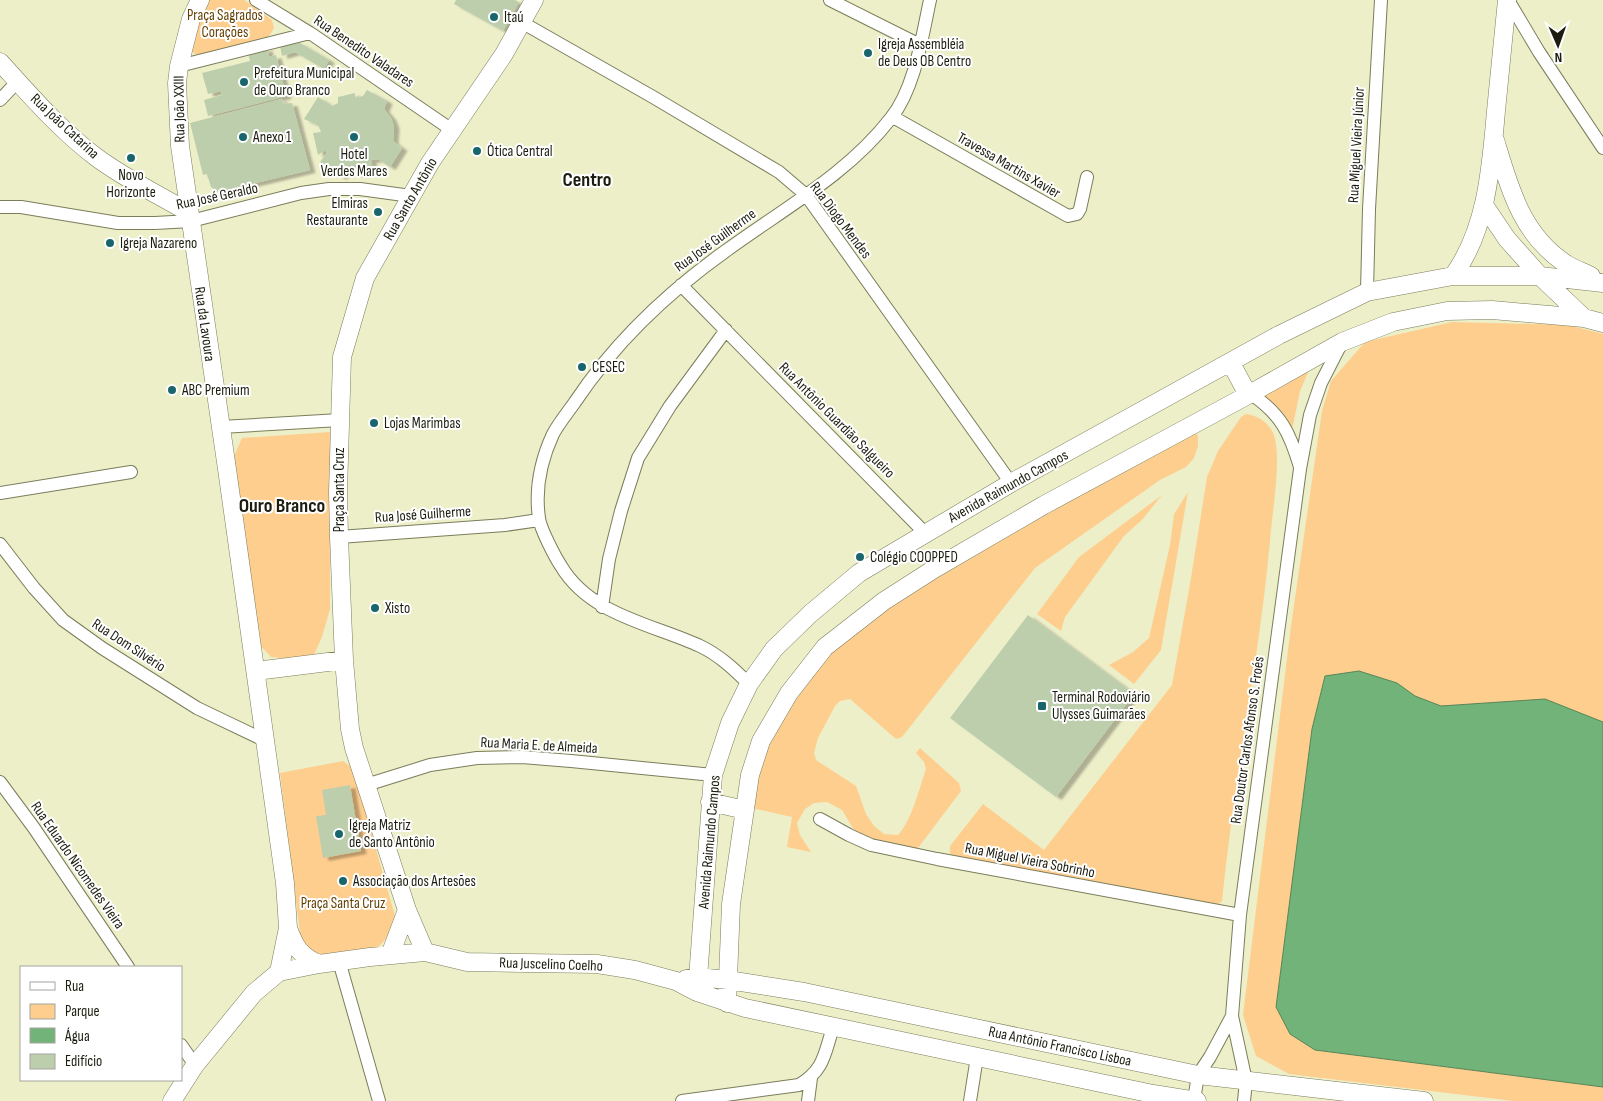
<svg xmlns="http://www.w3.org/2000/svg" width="1603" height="1101" font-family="'Sofia Sans Condensed',sans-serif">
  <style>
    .green { fill: #fece8f }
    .water { fill: #71b378; stroke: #588658 }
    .building { fill: #bdceac; filter: url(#shadow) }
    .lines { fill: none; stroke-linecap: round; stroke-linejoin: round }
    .street-casing { stroke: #7b7d5b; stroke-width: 14 }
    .secondary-casing { stroke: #7b7d5b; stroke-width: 19 }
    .street { stroke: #fff; stroke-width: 12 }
    .secondary { stroke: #fff; stroke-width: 18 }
    .poi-dot { fill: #18666b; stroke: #fff; stroke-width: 2 }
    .labels { text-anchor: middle; stroke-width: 4; stroke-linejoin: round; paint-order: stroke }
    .park-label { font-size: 15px; fill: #634105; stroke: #fff }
    .poi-label { font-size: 15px; fill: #1c1d0f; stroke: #fff; text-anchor: start }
    .street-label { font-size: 15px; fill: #1c1d0f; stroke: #fff }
    .district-label { font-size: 20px; font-weight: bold; fill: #1c1d0f; stroke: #fff }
  </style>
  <defs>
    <filter id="shadow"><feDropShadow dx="5.5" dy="3" stdDeviation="1" flood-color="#0004"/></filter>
  </defs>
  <rect width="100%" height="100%" fill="#edefc9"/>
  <path class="green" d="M208,0H244L272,20L274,28L268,38L204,55L195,54L190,49L191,40Z
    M1452,322L1568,325L1603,334V1101H1514L1289,1074L1256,1056L1243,1015L1291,626L1322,411L1331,381L1365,342Z
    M1313,361L1300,391L1292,430L1277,407L1256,395Z
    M1246,414C1260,416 1272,425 1275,439C1281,466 1272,512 1270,541C1259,662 1234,780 1222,901L1215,907L955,858L950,853V846L983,804L1044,850L1172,685L1190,584L1207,477L1218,451L1241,417Z
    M330,432V609L322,637L313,657L291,659L271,657L259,644L234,456L242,438Z
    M1195,432L1198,436V446L1194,458L1186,467L1160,480L1035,568L902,737L896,739L850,699L840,701L835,706L818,738L814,753L816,760L856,786L866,814L874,826L884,834L898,835C912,820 919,789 926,769L924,762L916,753L920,748L959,783L961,791L918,848L909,849L859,838L842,810L827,802L814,803L805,809L797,823L800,835L811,852L787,847L792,817L748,807C763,754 785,701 824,661C864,618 916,591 966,561C1039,518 1112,477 1186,435Z
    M1188,492L1161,650L1134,684L1109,665L1133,652L1149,638L1170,545L1174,514Z
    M1162,495L1142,520L1124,536L1065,617L1061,631L1037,614L1079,557Z
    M343,761L356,770L358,786L395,916C392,931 389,937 378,947L313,957L294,941L300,933L280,773Z"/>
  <path class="water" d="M1359,671L1397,683L1415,696L1441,706L1545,699L1603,722V1087L1315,1050L1290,1034L1276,1007L1312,729L1325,676Z"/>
  <path class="building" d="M456,0H515L519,2L503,31L454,4Z
    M292,42L300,43L329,60L324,69L295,52L282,56L280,46Z
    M267,48L269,57L276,55L286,96L208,116L204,100L222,95L221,91L208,94L202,73L250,61L248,52Z
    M367,90L387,101L384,109L391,118L394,126L393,141L402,148L390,167L378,159L371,160L373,171L356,174L354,165L348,166L341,177L320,162L327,153L325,150L318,155L313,133L321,132L318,125L304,119L318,97L332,106L338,103V97L355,93V98L363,96Z
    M282,99L283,104L292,103L310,170L218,192L211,187L207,174L203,175L190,123Z
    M1028,615L1134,694L1056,797L950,718Z
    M350,785L361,851L323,858L316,816L326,815L322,790Z"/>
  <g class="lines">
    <defs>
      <path id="street" d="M256,0L310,33L452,130
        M830,0L920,45
        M1508,0L1539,52L1603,148
        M523,23L653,97L779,172L806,195L1011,483
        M179,66L310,33
        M0,100L18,81
        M893,117L1068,216L1077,214L1080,209L1087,177
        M0,207H21L118,223H155L191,221L301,193L329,189H360L411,196
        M681,285L925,533
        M1367,292L1369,209L1381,0
        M1251,394C1281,414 1290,433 1300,467
        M221,427L340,420
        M0,493L131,472
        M339,537L505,525L539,520
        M0,544L34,588L63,620L102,648L197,708L266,741
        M602,607L609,559L621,511L638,458L670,406L726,330
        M749,684C734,669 719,655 700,646C652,624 590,615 561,566C555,557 540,528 539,518C535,490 541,460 553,434C559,423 568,412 575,402C615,342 668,292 727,250C783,209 848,174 891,118C915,88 922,37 930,0
        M0,782L34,828L128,967
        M366,785L430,765L477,758L522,757L571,761L713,775
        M820,819L849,835L871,845L937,859L1240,915
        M339,961L379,1101
        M181,1045L195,1065
        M1194,1100L1198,1075L1210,1057L1232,1016
        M682,1101L799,1085C825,1069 824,1054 833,1028
        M808,1101L811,1078
        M970,1101L977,1057
        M1244,1101L1246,1081L1232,1016L1240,915L1300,469L1310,415L1321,383L1342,342"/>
      <path id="secondary" d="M200,0L191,19L179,66L177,83L180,146L227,469L285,883L288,928L279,972
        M0,62C29,94 61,131 96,157C124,178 157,194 188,212
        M1495,140C1510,189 1521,234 1566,264C1574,269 1583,272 1591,276
        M1484,205L1507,239L1540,276L1584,318
        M1453,276C1487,229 1491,168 1496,111C1500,74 1503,37 1507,0
        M1231,363L1248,395
        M256,671L344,660
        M710,802L745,810
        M288,928C295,947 300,956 319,964
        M425,952L407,910L354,748L350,729L344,660L339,537L338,492L342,357L365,278L430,163L504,54L534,0
        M390,955L407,910
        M686,979L697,977L728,980L804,992L1198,1075L1424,1101
        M697,992L713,775L730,723L749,684L774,649L810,614L859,573L1011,483L1279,335L1367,292L1453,276H1540L1603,283
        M727,1003L731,904L750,775L761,741L789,693L825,647L884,601L934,569L1044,505L1248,395L1342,342L1393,322L1447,311L1492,310L1584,318L1603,323
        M172,1101L195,1065L254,993L279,972L319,964L370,957L425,952L467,962L597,964L635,970L676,981L697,992L745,1008L1153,1094L1197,1101"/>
    </defs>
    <use href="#street" class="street-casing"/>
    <use href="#secondary" class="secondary-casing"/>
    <use href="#street" class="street"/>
    <use href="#secondary" class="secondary"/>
  </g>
  <g class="poi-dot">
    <circle cx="494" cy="17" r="5"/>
    <circle cx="868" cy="53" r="5"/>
    <circle cx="244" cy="82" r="5"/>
    <circle cx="243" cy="137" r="5"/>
    <circle cx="354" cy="137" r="5"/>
    <circle cx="477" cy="151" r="5"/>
    <circle cx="131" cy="158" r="5"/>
    <circle cx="378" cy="212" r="5"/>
    <circle cx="110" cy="243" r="5"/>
    <circle cx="582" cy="367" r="5"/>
    <circle cx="172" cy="390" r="5"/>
    <circle cx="374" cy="423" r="5"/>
    <circle cx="860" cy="557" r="5"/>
    <circle cx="375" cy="608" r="5"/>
    <rect x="1037" y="701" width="10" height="10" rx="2.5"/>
    <circle cx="339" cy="834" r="5"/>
    <circle cx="343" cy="881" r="5"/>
  </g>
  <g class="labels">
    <g class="park-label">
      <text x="225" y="20">Praça Sagrados<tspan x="225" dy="17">Corações</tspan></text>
      <text x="343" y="908">Praça Santa Cruz</text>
    </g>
    <g class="poi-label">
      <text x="504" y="22">Itaú</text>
      <text x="878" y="49">Igreja Assembléia<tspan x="878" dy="17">de Deus OB Centro</tspan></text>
      <text x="254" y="78">Prefeitura Municipal<tspan x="254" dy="17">de Ouro Branco</tspan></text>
      <text x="253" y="142">Anexo 1</text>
      <text x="487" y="156">Ótica Central</text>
      <text x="354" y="159" text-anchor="middle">Hotel<tspan x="354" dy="17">Verdes Mares</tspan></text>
      <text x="131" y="180" text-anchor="middle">Novo<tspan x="131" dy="17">Horizonte</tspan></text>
      <text x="368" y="208" text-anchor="end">Elmiras<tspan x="368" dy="17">Restaurante</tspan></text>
      <text x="120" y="248">Igreja Nazareno</text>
      <text x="592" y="372">CESEC</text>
      <text x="182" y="395">ABC Premium</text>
      <text x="384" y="428">Lojas Marimbas</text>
      <text x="870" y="562">Colégio COOPPED</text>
      <text x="385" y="613">Xisto</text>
      <text x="1052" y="702">Terminal Rodoviário<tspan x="1052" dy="17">Ulysses Guimarães</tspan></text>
      <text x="349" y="830">Igreja Matriz<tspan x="349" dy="17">de Santo Antônio</tspan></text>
      <text x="353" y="886">Associação dos Artesões</text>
    </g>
    <g class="street-label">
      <text transform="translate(364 51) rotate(34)" y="5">Rua Benedito Valadares</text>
      <text transform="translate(179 109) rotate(-91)" y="5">Rua João XXIII</text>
      <text transform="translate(65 126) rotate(43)" y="5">Rua João Catarina</text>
      <text transform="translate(1356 145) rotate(-87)" y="5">Rua Miguel Vieira Júnior</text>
      <text transform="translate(1009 165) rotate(30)" y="5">Travessa Martins Xavier</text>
      <text transform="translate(217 196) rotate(-12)" y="5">Rua José Geraldo</text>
      <text transform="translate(410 199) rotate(-60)" y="5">Rua Santo Antônio</text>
      <text transform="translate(841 220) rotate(53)" y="5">Rua Diogo Mendes</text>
      <text transform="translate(715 240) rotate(-36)" y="5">Rua José Guilherme</text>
      <text transform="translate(205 324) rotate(82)" y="5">Rua da Lavoura</text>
      <text transform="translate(837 420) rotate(45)" y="5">Rua Antônio Guardião Salgueiro</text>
      <text transform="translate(1008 486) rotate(-29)" y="5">Avenida Raimundo Campos</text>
      <text transform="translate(339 490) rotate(-90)" y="5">Praça Santa Cruz</text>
      <text transform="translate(423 514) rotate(-4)" y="5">Rua José Guilherme</text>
      <text transform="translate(129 645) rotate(33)" y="5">Rua Dom Silvério</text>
      <text transform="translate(1247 740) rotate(-82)" y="5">Rua Doutor Carlos Afonso S. Froés</text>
      <text transform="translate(539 745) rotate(3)" y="5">Rua Maria E. de Almeida</text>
      <text transform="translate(709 842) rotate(-85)" y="5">Avenida Raimundo Campos</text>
      <text transform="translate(1030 860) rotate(11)" y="5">Rua Miguel Vieira Sobrinho</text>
      <text transform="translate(78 865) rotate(55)" y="5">Rua Eduardo Nicomedes Vieira</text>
      <text transform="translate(551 964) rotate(2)" y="5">Rua Juscelino Coelho</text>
      <text transform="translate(1060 1046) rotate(12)" y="5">Rua Antônio Francisco Lisboa</text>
    </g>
    <g class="district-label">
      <text x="587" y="186">Centro</text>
      <text x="282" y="512">Ouro Branco</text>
    </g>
  </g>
  <rect x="20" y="966" width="162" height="115" fill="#ffffff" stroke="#a4a59f"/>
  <rect x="30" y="982" width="25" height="8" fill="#ffffff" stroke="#a4a59f"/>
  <text x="65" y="991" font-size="15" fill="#1c1d0f">Rua</text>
  <rect x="30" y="1004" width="25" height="15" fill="#fece8f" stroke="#a4a59f"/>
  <text x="65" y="1016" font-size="15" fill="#1c1d0f">Parque</text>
  <rect x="30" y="1028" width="25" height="15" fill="#71b378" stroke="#a4a59f"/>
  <text x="65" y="1041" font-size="15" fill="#1c1d0f">Água</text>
  <rect x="30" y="1054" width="25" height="15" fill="#bdceac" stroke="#a4a59f"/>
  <text x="65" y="1066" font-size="15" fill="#1c1d0f">Edifício</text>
  <g transform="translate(1558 45) rotate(178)" stroke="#ffffff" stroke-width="4" paint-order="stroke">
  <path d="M0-4L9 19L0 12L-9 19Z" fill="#1c1d0f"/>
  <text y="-8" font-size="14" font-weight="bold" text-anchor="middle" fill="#1c1d0f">N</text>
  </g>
</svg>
